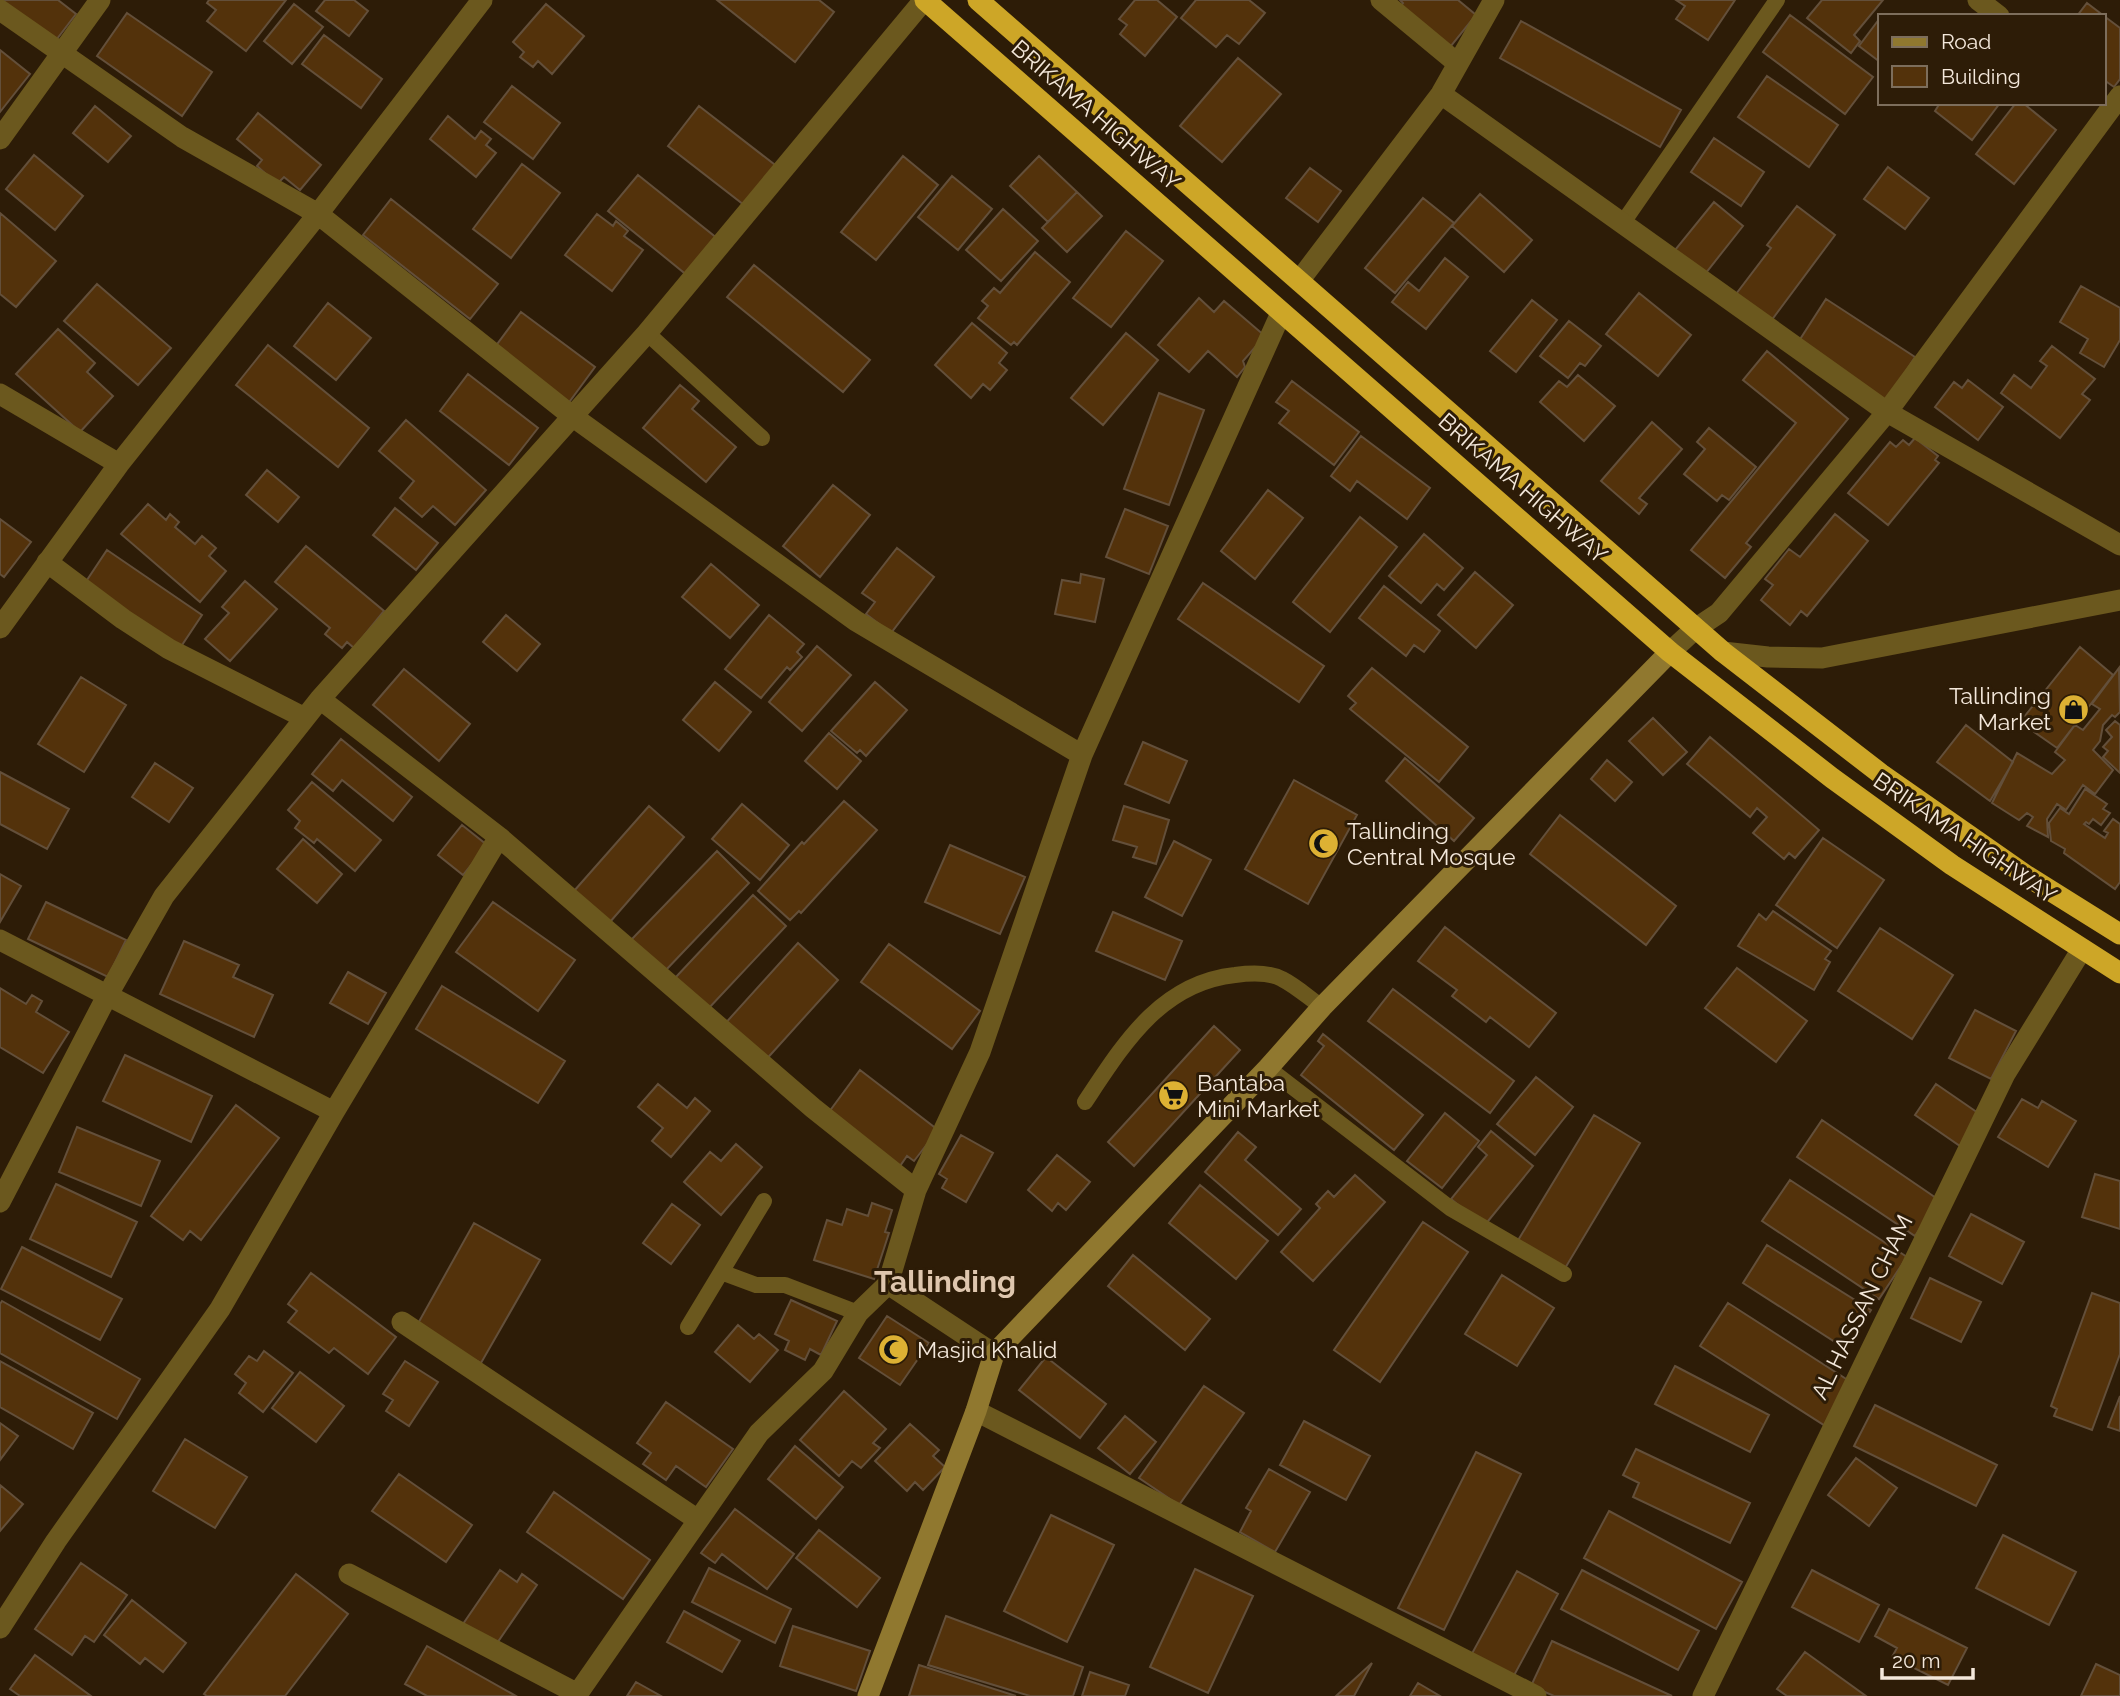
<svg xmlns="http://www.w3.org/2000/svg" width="2120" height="1696" font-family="Raleway,sans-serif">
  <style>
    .building { fill: #53320b; stroke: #634f3a; stroke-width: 2 }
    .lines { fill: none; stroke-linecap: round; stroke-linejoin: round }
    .lane { stroke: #6b581e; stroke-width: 16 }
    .street { stroke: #6b581e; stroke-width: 21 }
    .secondary { stroke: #90782f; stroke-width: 21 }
    .highway { stroke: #cda627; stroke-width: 21 }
    .labels { text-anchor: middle; stroke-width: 6; stroke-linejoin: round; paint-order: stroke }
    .street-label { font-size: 23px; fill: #f4e8db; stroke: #2d1c07 }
    .poi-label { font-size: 23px; fill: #f4e8db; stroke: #2d1c07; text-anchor: start }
    .district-label { font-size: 30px; font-weight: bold; fill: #dec6ae; stroke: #2d1c07 }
  </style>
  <rect width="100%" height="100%" fill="#2d1c07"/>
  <path class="building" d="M0,0H58L76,14L53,44Z
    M209,0H286L246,51L207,21L216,10L207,3Z
    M325,0H354L368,11L349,36L316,11Z
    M717,0H819L834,12L795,62Z
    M1135,0H1157L1177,17L1145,56L1120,34L1127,25L1119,19Z
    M1196,0H1249L1265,13L1239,44L1227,35L1216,47L1181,18Z
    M1400,0H1458L1476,15L1451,46L1398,10L1403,3Z
    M1676,0H1735L1708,40L1676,19L1685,6Z
    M1822,0H1883L1854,35L1860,41L1851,53L1807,18Z
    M2087,3L2104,16H2077Z
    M294,4L323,27L292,64L264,41Z
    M546,4L584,36L552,74L538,61L533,67L520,57L524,52L513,42Z
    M127,13L212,72L182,116L97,56Z
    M1790,15L1873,77L1845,114L1763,52Z
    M2104,16L2120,28V79L2114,87L2104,80Z
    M1880,18V62L1859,46Z
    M1521,21L1681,110L1660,147L1500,58Z
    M324,35L382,79L361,108L302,64Z
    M0,50L30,74L0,112Z
    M1238,58L1281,94L1222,162L1180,126Z
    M1767,76L1838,125L1809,167L1738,117Z
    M512,86L560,123L533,159L484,122Z
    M1940,103H2000L1972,140L1935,111Z
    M2016,103H2023L2056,130L2014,184L1976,154Z
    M95,106L131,136L108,162L73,133Z
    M699,106L779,168L748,208L668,146Z
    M258,113L321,165L300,190L284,177L277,184L257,166L262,160L237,139Z
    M448,116L475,139L481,131L491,139L486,145L496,153L476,177L430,139Z
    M1714,138L1764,172L1741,206L1691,172Z
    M34,155L83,196L55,230L6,189Z
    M903,156L938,185L876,260L841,232Z
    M1039,156L1077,192L1048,222L1010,186Z
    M522,164L560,193L511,258L473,229Z
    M1888,167L1929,198L1905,229L1864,199Z
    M1310,168L1341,191L1318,222L1286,198Z
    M638,175L718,239L688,276L608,211Z
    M952,176L992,209L958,250L918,217Z
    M1077,192L1102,216L1067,252L1042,228Z
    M1480,194L1532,240L1504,272L1452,226Z
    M1423,198L1454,223L1395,293L1365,268Z
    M391,199L498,284L470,319L363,235Z
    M1714,202L1743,226L1705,274L1675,250Z
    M1797,206L1835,235L1768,325L1733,298L1771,248L1767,245Z
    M1003,209L1038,241L1001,281L966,250Z
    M0,213L56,261L16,307L0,294Z
    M597,214L613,226L616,221L628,231L624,236L643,250L612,291L565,255Z
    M1126,231L1163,261L1111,327L1073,298Z
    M1035,252L1070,282L1017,345L1014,342L1011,345L978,318L988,306L982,301L994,288L1000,293Z
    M1445,258L1468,277L1426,329L1392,302L1408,282L1419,291Z
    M754,265L870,360L843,392L727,297Z
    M97,284L171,348L138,385L64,321Z
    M2081,286L2120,308V340L2104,367L2080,353L2088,339L2060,322Z
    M1639,293L1691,335L1658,376L1606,334Z
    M1199,298L1214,312L1224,301L1265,336L1243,361L1245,367L1237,377L1208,351L1189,372L1158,345Z
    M1826,299L1915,357L1886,402L1797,344Z
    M1532,300L1557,320L1516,372L1490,351Z
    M328,303L371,338L336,380L294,346Z
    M521,312L595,367L567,405L492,351Z
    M1569,321L1601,346L1585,366L1580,363L1568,378L1540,356Z
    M972,323L1007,353L999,363L1007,370L990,390L983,384L971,398L935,365Z
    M58,329L95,363L87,372L113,396L80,432L16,374Z
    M1126,333L1158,360L1103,425L1071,398Z
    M268,345L369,428L338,467L236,385Z
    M2052,346L2095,379L2082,394L2090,400L2060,438L2001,393L2014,375L2031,388L2047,366L2040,361Z
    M1767,351L1848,419L1746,543L1751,547L1725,578L1691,550L1796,423L1743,380Z
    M468,374L538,428L509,465L440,411Z
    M1578,375L1615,406L1584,441L1540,402L1559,381L1567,387Z
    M1968,380L2003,407L1978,440L1935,407L1954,382L1962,388Z
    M1292,381L1359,432L1334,465L1279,423L1289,411L1276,402Z
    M680,385L699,401L692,409L736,447L706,482L643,428Z
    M1159,393L1204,410L1169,505L1124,489Z
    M406,420L486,490L455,525L433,506L422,517L400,498L414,481L379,451Z
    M1652,422L1682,449L1639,498L1647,504L1639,514L1601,481Z
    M1709,428L1756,467L1729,500L1722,495L1717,501L1684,474L1705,449L1697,442Z
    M1361,436L1430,488L1407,519L1357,481L1350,491L1331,476Z
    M1915,438L1938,456L1935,460L1939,463L1888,525L1848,493L1890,442L1896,447L1903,440L1909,445Z
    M267,470L299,497L278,522L246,495Z
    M833,485L870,515L820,577L783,546Z
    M1268,490L1303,518L1255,579L1221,551Z
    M148,504L166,520L170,514L179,522L175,527L195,544L202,536L216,548L209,556L226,571L200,602L121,534Z
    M395,508L438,543L416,570L373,535Z
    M1125,509L1168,526L1149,574L1106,557Z
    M1835,514L1868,541L1807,616L1801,611L1790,625L1761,600L1773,585L1765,579L1789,549L1800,557Z
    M1360,517L1397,547L1330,632L1293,602Z
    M0,519L31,542L4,577L0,574Z
    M1424,534L1463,568L1444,590L1437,584L1421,603L1389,576Z
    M306,546L384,611L354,648L347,642L342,648L325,634L330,628L275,582Z
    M897,548L934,577L891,633L866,614L875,602L862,593Z
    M107,550L202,615L178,651L83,586Z
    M711,564L759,605L730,638L682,597Z
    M1475,572L1513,605L1476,648L1438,615Z
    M1081,574L1104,579L1095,622L1055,614L1062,580L1080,583Z
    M245,581L277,609L230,661L205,639L229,613L222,607Z
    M1203,583L1324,666L1299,702L1178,619Z
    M1384,586L1440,631L1424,652L1414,645L1406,656L1359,618Z
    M506,615L540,644L517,671L483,642Z
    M769,615L804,644L797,652L802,657L790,670L787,667L761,698L725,669Z
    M817,646L851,675L802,731L769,702Z
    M2080,647L2113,675L2057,748L2020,722Z
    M1372,668L1468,747L1439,782L1350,709L1356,703L1348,696Z
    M2119,668L2120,712L2115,717L2112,715L2103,725L2100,741L2093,750L2113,770L2095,794L2083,785L2066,810L2057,804L2047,819L2048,837L2027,826L2033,817L2027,813L2019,820L1992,803L2017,753L2052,774L2065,760L2055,752L2075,725L2083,730L2100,709L2092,704Z
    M404,669L470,724L439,761L373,705Z
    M81,677L126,705L84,772L38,744Z
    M715,682L751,712L719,751L683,720Z
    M875,682L907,710L866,756L860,750L857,753L831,731Z
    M1653,718L1687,752L1663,775L1629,741Z
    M2115,721L2120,725V773L2103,757L2108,751L2103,747L2112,737L2106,730Z
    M1966,725L2013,762L1990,801L1937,762Z
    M829,733L861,761L837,789L805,761Z
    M1710,737L1819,830L1795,858L1789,853L1784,859L1753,833L1767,817L1757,808L1750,817L1687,764Z
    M341,739L412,797L393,821L342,780L333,791L312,774Z
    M1143,742L1187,761L1169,803L1125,784Z
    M1405,758L1474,818L1454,841L1386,781Z
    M1607,760L1632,782L1615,801L1591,779Z
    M155,763L193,788L169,822L132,797Z
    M0,772L69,809L47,849L0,824Z
    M1294,780L1357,815L1308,904L1245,869Z
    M312,782L381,840L355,871L317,839L314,843L295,828L300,821L288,810Z
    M2085,789L2107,804L2103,809L2110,813L2101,825L2093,819L2089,824L2086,822L2084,824L2105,838L2108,833L2104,831L2113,819L2120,824V882L2115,889L2064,853L2065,849L2051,841L2049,823L2060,808L2069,814Z
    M844,801L877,830L801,913L799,911L790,920L758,891L802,842L804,844Z
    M742,804L789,845L760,880L712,839Z
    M649,806L684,837L610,922L574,891Z
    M1124,806L1169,820L1156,864L1133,857L1137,847L1113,840Z
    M1560,815L1676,906L1646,945L1530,854Z
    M462,825L487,845L463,875L438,855Z
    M1823,838L1884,880L1837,948L1776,905Z
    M303,839L342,874L317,903L277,869Z
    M1174,841L1211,860L1182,916L1145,897Z
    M950,845L1025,877L1000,934L925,902Z
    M717,851L749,883L664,972L631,940Z
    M0,874L21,886L0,922Z
    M753,895L786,926L708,1009L675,978Z
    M46,902L126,940L108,977L28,939Z
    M493,902L575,960L538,1011L456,952Z
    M1773,911L1831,951L1825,959L1830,962L1814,990L1738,946L1759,914L1766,920Z
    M1113,912L1182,941L1165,980L1096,951Z
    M1445,927L1556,1013L1529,1047L1490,1017L1486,1022L1452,996L1457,990L1418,961Z
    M1880,928L1953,975L1912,1039L1838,991Z
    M184,941L239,965L233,977L273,995L254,1037L160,994Z
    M798,943L838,980L763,1063L722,1027Z
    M889,944L980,1011L952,1049L861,982Z
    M1737,968L1807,1021L1776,1062L1705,1008Z
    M348,972L386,993L368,1024L330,1003Z
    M442,986L565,1061L538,1103L416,1029Z
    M0,988L26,1004L32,995L42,1001L36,1012L69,1032L43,1073L0,1047Z
    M1393,989L1514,1081L1490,1113L1368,1021Z
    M1975,1010L2016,1031L1991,1079L1949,1058Z
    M1214,1026L1240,1050L1134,1166L1108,1142Z
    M1323,1034L1423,1115L1394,1150L1301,1075L1324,1046L1318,1041Z
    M125,1055L212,1096L191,1142L103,1101Z
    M860,1070L938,1130L914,1161L907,1156L900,1166L829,1112Z
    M1536,1077L1573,1107L1535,1155L1497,1124Z
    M658,1084L687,1108L695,1098L710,1111L671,1157L652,1141L663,1128L638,1107Z
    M1936,1084L1981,1115L1960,1146L1915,1115Z
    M2022,1099L2038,1108L2042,1101L2076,1121L2048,1167L1998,1137Z
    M236,1105L279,1138L201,1240L190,1231L183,1240L151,1216Z
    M1445,1113L1479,1141L1442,1188L1407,1161Z
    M1594,1115L1640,1143L1564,1270L1517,1242Z
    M1822,1120L1939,1200L1915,1236L1797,1157Z
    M77,1127L160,1161L141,1206L59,1172Z
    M1491,1131L1533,1166L1484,1226L1451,1199L1487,1155L1478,1147Z
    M1238,1132L1256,1147L1245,1160L1301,1209L1278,1235L1205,1172Z
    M961,1135L993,1153L966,1202L942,1188L947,1179L939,1174Z
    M736,1144L762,1167L721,1215L684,1182L710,1152L721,1161Z
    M1057,1155L1090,1182L1066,1210L1058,1203L1052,1211L1028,1190Z
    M2095,1174L2120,1181V1229L2082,1217Z
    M1355,1175L1385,1202L1313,1281L1281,1252L1320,1208L1316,1204L1328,1191L1334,1197Z
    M1790,1180L1907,1257L1879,1299L1762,1221Z
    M56,1184L137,1222L111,1277L30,1239Z
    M1200,1185L1268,1241L1236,1279L1169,1223Z
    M872,1203L892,1210L885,1232L889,1233L874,1279L814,1260L827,1220L842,1225L847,1209L868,1216Z
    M672,1204L700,1225L671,1264L643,1243Z
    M1971,1214L2024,1242L2002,1284L1949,1256Z
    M1423,1222L1468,1252L1380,1382L1334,1350Z
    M474,1223L540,1260L481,1363L416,1327Z
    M1767,1245L1871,1310L1846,1349L1743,1283Z
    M22,1247L122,1299L100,1340L1,1289Z
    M1133,1255L1210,1319L1185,1350L1108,1286Z
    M311,1273L396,1337L368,1374L334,1348L329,1353L288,1322L297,1311L288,1304Z
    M1502,1275L1554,1308L1517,1366L1465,1334Z
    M1930,1278L1981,1302L1961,1342L1911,1318Z
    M2092,1293L2120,1303V1354L2092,1430L2054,1416L2057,1409L2051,1406Z
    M791,1300L837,1321L821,1355L810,1349L805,1360L785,1350L789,1341L775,1334Z
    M2,1301L140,1379L117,1419L0,1353V1304Z
    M1728,1303L1854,1384L1827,1427L1700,1346Z
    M887,1316L929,1343L900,1385L859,1358Z
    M738,1325L754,1339L759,1334L778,1350L750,1382L715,1352Z
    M264,1351L293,1373L263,1412L239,1393L246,1383L235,1374L249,1356L257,1361Z
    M1046,1357L1106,1404L1080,1438L1019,1390Z
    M0,1361L93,1413L73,1449L0,1407Z
    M405,1361L438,1382L409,1426L386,1411L393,1400L383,1394Z
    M1675,1366L1769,1415L1750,1452L1655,1404Z
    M300,1372L344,1406L316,1442L272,1408Z
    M1204,1386L1244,1413L1179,1505L1139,1478Z
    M844,1391L886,1429L873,1443L880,1448L861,1468L852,1461L839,1476L800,1440Z
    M2120,1396V1431L2108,1427Z
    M666,1402L733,1449L706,1487L676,1466L666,1480L643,1464L651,1453L637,1443Z
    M1875,1405L1997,1465L1976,1506L1854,1446Z
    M1125,1416L1156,1442L1130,1474L1098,1448Z
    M1304,1421L1370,1456L1346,1500L1280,1465Z
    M0,1423L18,1436L0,1460Z
    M910,1424L939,1450L933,1456L945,1467L923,1490L915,1482L907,1491L875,1461Z
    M185,1439L247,1477L215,1528L153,1491Z
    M795,1446L843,1487L816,1519L768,1479Z
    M1636,1449L1750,1503L1730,1543L1633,1497L1639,1483L1623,1475Z
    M1476,1452L1521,1474L1444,1630L1398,1608Z
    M1856,1458L1897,1488L1869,1526L1828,1495Z
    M1269,1469L1310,1492L1275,1552L1240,1532L1251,1511L1246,1508Z
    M399,1474L472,1525L446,1562L372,1511Z
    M0,1485L23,1504L0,1531Z
    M554,1492L650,1560L623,1599L527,1532Z
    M735,1509L794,1554L767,1589L722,1554L715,1563L701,1553Z
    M1609,1511L1742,1582L1716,1629L1584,1558Z
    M1051,1515L1114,1545L1067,1642L1004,1611Z
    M819,1530L880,1578L857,1607L796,1558Z
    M2003,1535L2076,1572L2049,1625L1976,1588Z
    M81,1563L127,1595L94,1642L85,1636L72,1655L35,1629Z
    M709,1568L791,1609L775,1643L692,1602Z
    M1195,1569L1253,1596L1208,1693L1150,1667Z
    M500,1570L517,1582L522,1574L537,1585L495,1646L463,1624Z
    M1582,1570L1699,1631L1678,1670L1561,1609Z
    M1812,1570L1879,1605L1859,1642L1792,1607Z
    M1517,1571L1558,1594L1511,1681L1469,1659Z
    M296,1574L348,1614L285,1696H207L204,1694Z
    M132,1600L186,1643L163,1672L145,1658L140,1664L104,1635Z
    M1889,1609L1967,1648L1948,1685L1892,1657L1897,1648L1875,1636Z
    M684,1611L740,1641L722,1672L667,1642Z
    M946,1616L1083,1667L1073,1696H1030L928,1665Z
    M793,1626L870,1651L856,1691L780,1666Z
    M1552,1641L1672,1696H1554L1531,1686Z
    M427,1646L516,1696H427L405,1684Z
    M1805,1652L1866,1696H1787L1777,1689Z
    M35,1655L91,1696H20L10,1689Z
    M1372,1663L1354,1696H1336Z
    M2096,1664L2120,1675V1696H2081Z
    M919,1665L1016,1696H909Z
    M1090,1672L1129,1685L1125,1696H1082Z
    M636,1682L661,1696H627Z
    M1418,1683L1440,1696H1410Z"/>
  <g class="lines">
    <path class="lane" d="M1622,224L1777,0
      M647,333L762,438
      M1268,1068L1450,1208L1564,1274
      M1085,1102C1123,1045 1160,983 1235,975C1250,973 1269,972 1282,979C1296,986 1309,998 1322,1007
      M721,1272L756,1285H785L858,1313
      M688,1327L764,1201"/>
    <path class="street" d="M1381,0L1457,63
      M1978,0L1999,16
      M0,10L182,137L318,214L572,416L856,621L1082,755
      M1441,94L1887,412L2120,545
      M0,139L100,0
      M1299,281L1441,94L1494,0
      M0,394L119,464
      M47,562L123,619L169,649L305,718
      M0,628L119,464L318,214L482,0
      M1670,652L1695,629L1719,613L1887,412L2120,96
      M1723,652L1768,657L1822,658L2120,600
      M320,699L499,837L813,1108L916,1190
      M0,940L334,1112
      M0,1202L107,996L164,896L320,699L647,333L924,0
      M888,1284L994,1354
      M402,1322L698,1520
      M976,1411L1536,1696
      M349,1574L578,1694
      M0,1628L56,1541L220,1309L334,1112L499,837
      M576,1696L759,1433L823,1371L858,1313L888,1284L916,1190L980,1052L1082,755L1281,313
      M1703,1696L2005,1074L2082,949"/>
    <path class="secondary" d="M868,1696L976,1411L994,1354L1268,1068L1322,1007L1670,652"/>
    <path class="highway" d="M925,0L1670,652L1832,778L1952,865L2120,973
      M978,0L1723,652L1881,774L2027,876L2120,934"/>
  </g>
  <defs>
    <symbol id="shop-disc" viewBox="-11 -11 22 22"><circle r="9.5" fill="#ddb133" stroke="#2d1c07"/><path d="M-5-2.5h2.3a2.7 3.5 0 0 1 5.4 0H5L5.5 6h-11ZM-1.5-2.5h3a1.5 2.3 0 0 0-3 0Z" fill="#111"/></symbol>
    <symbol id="mosque-disc" viewBox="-11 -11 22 22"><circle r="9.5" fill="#ddb133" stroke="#2d1c07"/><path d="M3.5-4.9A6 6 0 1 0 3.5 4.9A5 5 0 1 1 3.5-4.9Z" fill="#111"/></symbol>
    <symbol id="supermarket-disc" viewBox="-11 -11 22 22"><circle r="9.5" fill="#ddb133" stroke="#2d1c07"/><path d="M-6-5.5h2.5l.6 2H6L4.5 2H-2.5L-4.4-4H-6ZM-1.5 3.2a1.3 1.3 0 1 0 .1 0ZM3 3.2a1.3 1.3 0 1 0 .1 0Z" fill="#111"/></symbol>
  </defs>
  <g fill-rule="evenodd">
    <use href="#shop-disc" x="2056" y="692" width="35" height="35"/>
    <use href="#mosque-disc" x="1306" y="826" width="35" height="35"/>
    <use href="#supermarket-disc" x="1156" y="1078" width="35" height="35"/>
    <use href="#mosque-disc" x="876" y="1332" width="35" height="35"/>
  </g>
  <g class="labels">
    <g class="street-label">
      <text transform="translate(1096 115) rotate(41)" y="8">BRIKAMA HIGHWAY</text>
      <text transform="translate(1523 488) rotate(41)" y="8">BRIKAMA HIGHWAY</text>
      <text transform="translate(1965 838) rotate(34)" y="8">BRIKAMA HIGHWAY</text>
      <text transform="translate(1862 1307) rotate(-64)" y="8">AL HASSAN CHAM</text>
    </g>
    <g class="poi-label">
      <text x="2051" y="704" text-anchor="end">Tallinding<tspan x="2051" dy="26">Market</tspan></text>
      <text x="1347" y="839">Tallinding<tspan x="1347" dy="26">Central Mosque</tspan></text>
      <text x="1197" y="1091">Bantaba<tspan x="1197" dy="26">Mini Market</tspan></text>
      <text x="917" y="1358">Masjid Khalid</text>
    </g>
    <g class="district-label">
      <text x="945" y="1292">Tallinding</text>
    </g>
  </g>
  <rect x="1878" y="14" width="228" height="91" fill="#2d1c07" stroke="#7d6e5c" stroke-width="2"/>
  <rect x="1892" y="37" width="35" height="10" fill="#90782f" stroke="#7d6e5c" stroke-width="2"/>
  <text x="1941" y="49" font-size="21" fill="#f4e8db">Road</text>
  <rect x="1892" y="66" width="35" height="21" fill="#53320b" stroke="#7d6e5c" stroke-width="2"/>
  <text x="1941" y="84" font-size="21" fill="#f4e8db">Building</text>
  <path d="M1882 1668v10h91v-10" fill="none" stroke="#f4e8db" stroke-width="3.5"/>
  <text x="1892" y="1668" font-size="21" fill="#f4e8db" stroke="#2d1c07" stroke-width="5" paint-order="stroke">20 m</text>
</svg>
